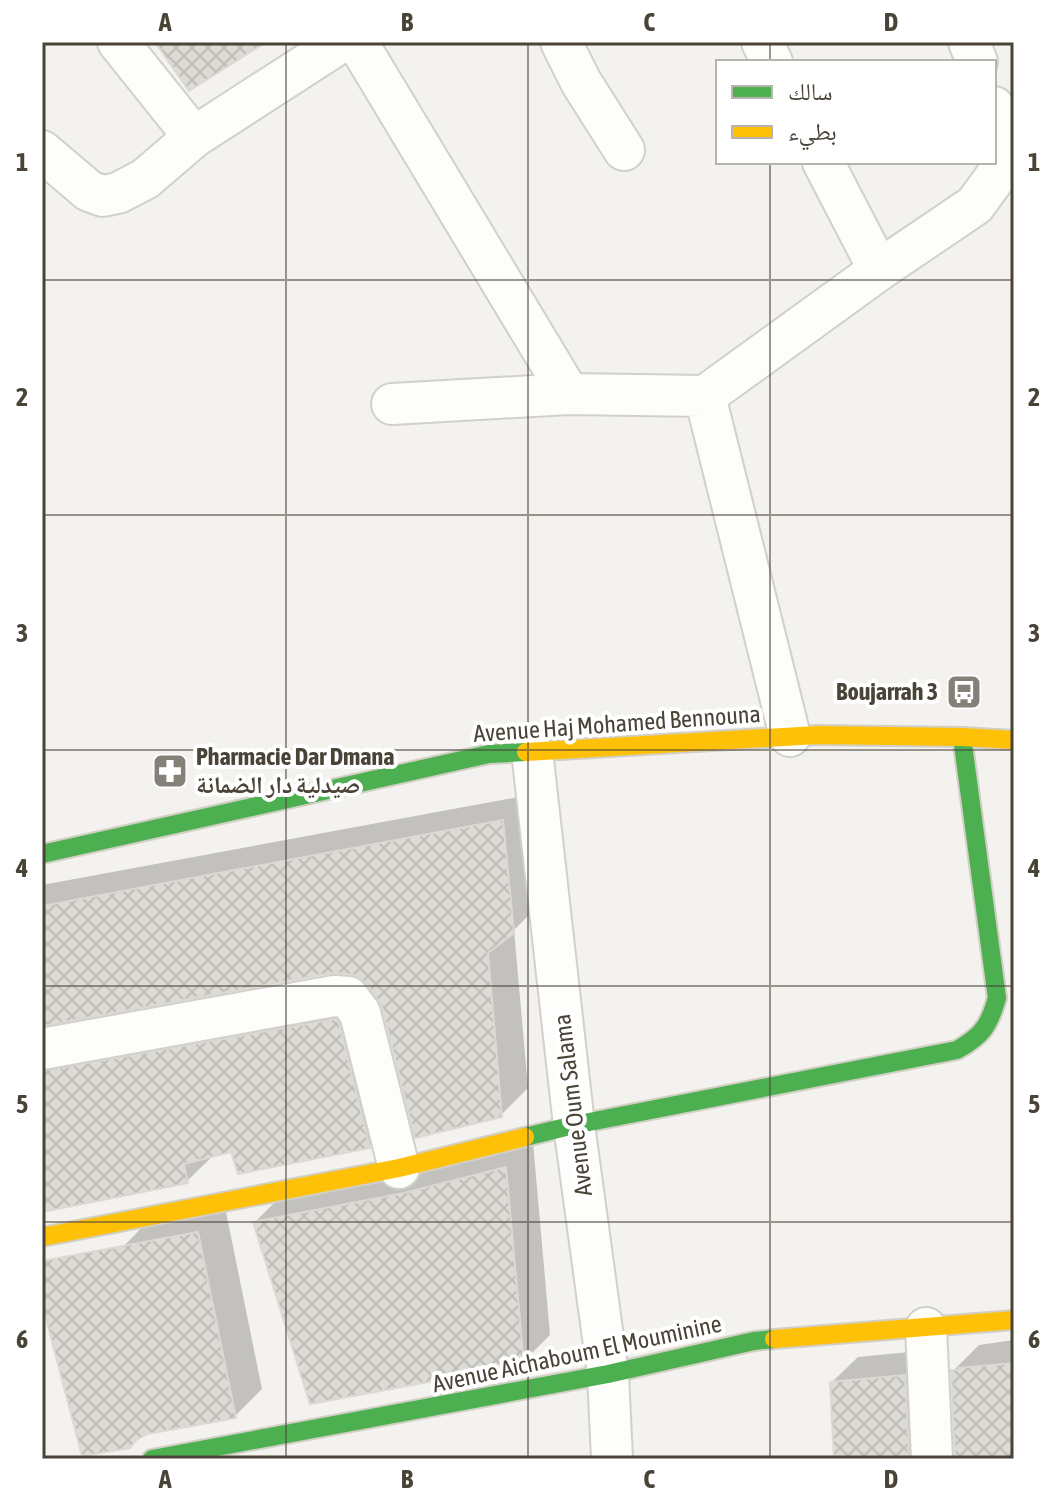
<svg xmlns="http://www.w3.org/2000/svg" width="1056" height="1501" font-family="'Asap Condensed','Noto Naskh Arabic',sans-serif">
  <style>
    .shadow { fill: #0003 }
    .building { fill: url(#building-cross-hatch); stroke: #dcd9d3; stroke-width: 2 }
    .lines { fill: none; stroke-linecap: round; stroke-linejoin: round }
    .street-casing { stroke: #d1d0cb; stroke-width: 44 }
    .fast-casing { stroke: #d2cfc5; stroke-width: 22 }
    .slow-casing { stroke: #d2cfc5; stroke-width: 22 }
    .street { stroke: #fdfdfc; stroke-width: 40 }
    .fast { stroke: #4caf50; stroke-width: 18 }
    .slow { stroke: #ffc107; stroke-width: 18 }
    .grid { fill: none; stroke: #4a4438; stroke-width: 2; stroke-opacity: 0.55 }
    .labels { text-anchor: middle; stroke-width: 8; stroke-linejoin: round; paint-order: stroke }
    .poi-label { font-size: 24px; font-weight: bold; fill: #4a4438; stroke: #fff; text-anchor: end }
    .street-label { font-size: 24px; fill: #4a4438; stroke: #fff }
    .neatline { fill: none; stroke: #4a4438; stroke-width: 3 }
    .grid-label { font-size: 26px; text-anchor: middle; font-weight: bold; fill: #4a4438 }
  </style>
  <defs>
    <pattern id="building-cross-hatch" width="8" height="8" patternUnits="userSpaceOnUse" patternTransform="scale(2)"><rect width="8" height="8" fill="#dddbd6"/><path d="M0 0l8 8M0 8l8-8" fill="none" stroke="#bfbdb8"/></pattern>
  </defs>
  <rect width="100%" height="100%" fill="#f3f2ee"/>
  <path class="shadow" d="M529,795L540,904L514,930L528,1088L501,1115L384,1006L367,981L359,975L330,971L46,1023L51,1036L363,993L396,1119L369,1146L232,1149L215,1154L187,1181L42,1210V885Z
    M533,1142L550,1335L523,1362L255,1222L282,1195Z
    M225,1207L262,1389L235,1416L42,1295V1288L123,1247L148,1221Z
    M1014,1340V1459H836L832,1382L858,1357L930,1350L947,1454L957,1456L953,1371L979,1345Z"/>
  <path class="building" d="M155,42H266L189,91Z
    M503,820L514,933L488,953L502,1117L415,1138L382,1007L366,983L358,977L350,974L330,973L42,1026V906Z
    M336,1019L339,1023L370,1148L238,1174L231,1152L184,1164L188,1183L42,1212V1071Z
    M506,1167L524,1364L310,1404L253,1222L404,1193Z
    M198,1232L236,1418L147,1434L136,1440L130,1448L82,1456L42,1303V1261Z
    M1014,1363V1459H955L951,1370H959V1368Z
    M905,1375L909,1459H834L830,1382Z"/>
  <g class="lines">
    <defs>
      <path id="street" d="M118,42L194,137
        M357,42L569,394
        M561,42L581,82L624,150
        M762,42L772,62
        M969,42L977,62
        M42,151L89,191L103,196L118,193L145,179L194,137L341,42
        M823,162L879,270
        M705,396L790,736
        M392,404L569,394L705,396L879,270L975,205L999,172L1003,130L994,107
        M532,751L574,1125L608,1374L612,1459
        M42,1049L334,996L348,997L360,1013L399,1168
        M926,1328L932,1459"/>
      <path id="fast" d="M42,854L489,754L526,752
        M525,1137L574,1125L957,1050C982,1036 989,1026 997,998L962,737
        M152,1459L608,1374L754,1341L774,1339"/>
      <path id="slow" d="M526,752L817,735L962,737L1014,740
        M42,1237L399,1168L525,1137
        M774,1339L1014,1320"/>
    </defs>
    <use href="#street" class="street-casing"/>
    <use href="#fast" class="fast-casing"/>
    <use href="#slow" class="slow-casing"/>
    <use href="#street" class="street"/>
    <use href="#fast" class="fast"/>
    <use href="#slow" class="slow"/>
  </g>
  <path class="grid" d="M286,42V1459M528,42V1459M770,42V62M770,162V1459M42,280H1014M42,515H1014M42,750H1014M42,986H1014M42,1222H1014"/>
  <defs>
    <symbol id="bus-square" viewBox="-11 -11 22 22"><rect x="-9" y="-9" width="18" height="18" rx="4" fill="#858178" stroke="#fff"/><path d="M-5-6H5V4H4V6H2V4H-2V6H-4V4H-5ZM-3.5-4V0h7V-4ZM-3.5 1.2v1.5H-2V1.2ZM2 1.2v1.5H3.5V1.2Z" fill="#fff"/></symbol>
    <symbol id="pharmacy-square" viewBox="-11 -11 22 22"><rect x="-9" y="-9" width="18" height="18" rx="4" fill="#858178" stroke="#fff"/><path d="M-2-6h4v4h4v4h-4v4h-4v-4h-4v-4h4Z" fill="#fff"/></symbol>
  </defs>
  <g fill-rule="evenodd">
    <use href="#bus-square" x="944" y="672" width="40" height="40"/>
    <use href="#pharmacy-square" x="150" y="751" width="40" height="40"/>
  </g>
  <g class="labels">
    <g class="poi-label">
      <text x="938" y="700">Boujarrah 3</text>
      <text x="196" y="765" text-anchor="start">Pharmacie Dar Dmana<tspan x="196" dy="28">صيدلية دار الضمانة</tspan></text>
    </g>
    <g class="street-label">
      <text transform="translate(617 724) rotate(-4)" y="8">Avenue Haj Mohamed Bennouna</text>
      <text transform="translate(573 1105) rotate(-97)" y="8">Avenue Oum Salama</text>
      <text transform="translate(577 1354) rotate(-12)" y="8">Avenue Aichaboum El Mouminine</text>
    </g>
  </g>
  <rect width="1056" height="1501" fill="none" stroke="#ffffff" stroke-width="88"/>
  <rect x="716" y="60" width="280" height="104" fill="#ffffff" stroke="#b7b4af" stroke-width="2"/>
  <rect x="732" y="86" width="40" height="12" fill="#4caf50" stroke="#b7b4af" stroke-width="2"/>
  <text x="788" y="100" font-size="24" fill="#4a4438">سالك</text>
  <rect x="732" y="126" width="40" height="12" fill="#ffc107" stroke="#b7b4af" stroke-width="2"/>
  <text x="788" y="140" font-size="24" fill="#4a4438">بطيء</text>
  <rect x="44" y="44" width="968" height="1413" class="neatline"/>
  <g class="grid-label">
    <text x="165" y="31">A</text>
    <text x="407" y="31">B</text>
    <text x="649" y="31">C</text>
    <text x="891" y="31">D</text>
    <text x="22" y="171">1</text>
    <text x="1034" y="171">1</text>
    <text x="22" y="406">2</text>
    <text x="1034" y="406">2</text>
    <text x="22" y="642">3</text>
    <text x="1034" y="642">3</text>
    <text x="22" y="877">4</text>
    <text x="1034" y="877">4</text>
    <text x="22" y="1113">5</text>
    <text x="1034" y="1113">5</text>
    <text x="22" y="1348">6</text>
    <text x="1034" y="1348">6</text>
    <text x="165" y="1488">A</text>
    <text x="407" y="1488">B</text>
    <text x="649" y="1488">C</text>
    <text x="891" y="1488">D</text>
  </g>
</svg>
